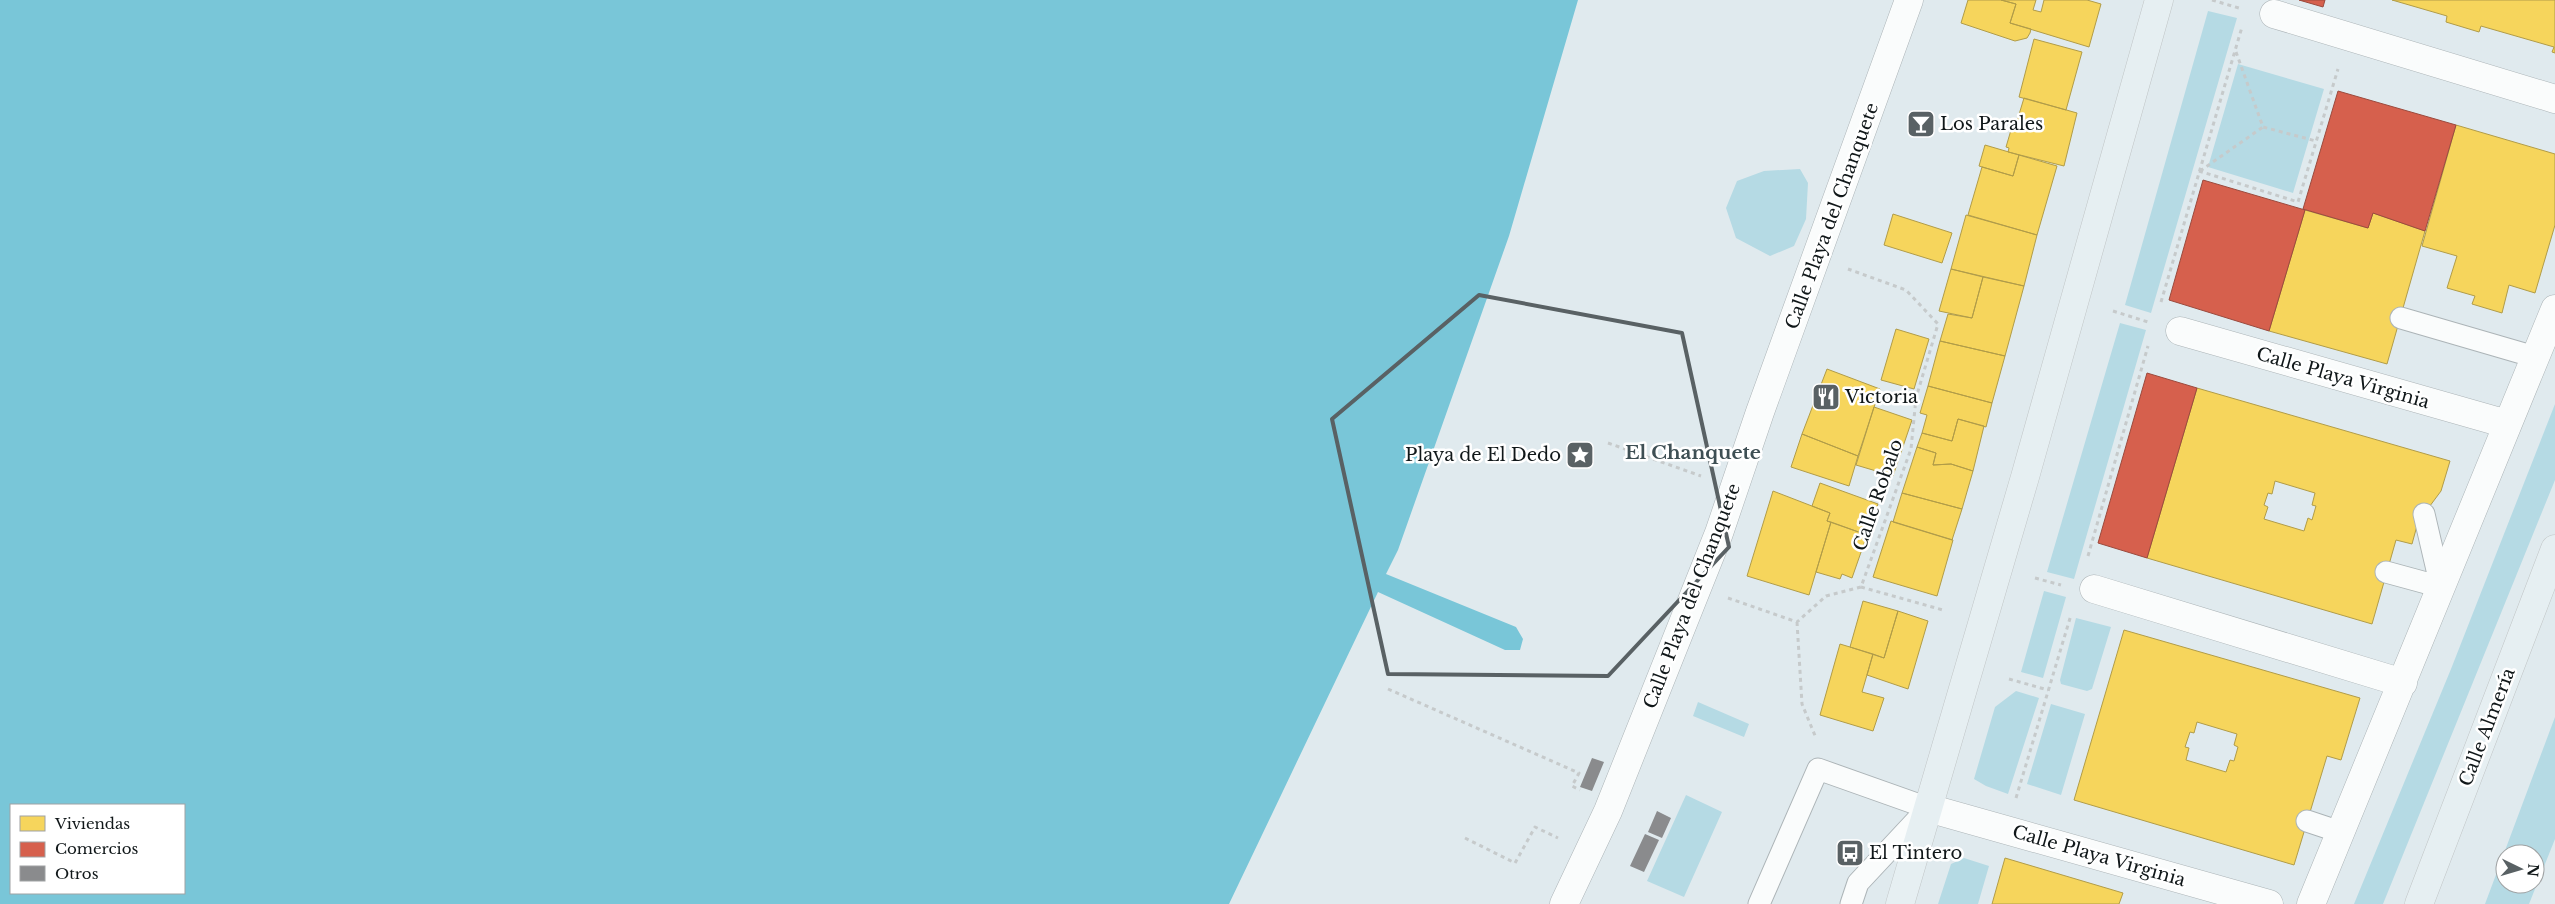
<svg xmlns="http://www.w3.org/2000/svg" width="2555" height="904" font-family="'Libre Baskerville',serif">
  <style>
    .green { fill: #b5dae4; fill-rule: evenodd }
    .water { fill: #79c6d8; fill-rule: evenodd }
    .homes { fill: #f6d55c; stroke: #b19c48; fill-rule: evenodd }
    .shops { fill: #d6604d; stroke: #9b4a3d }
    .building { fill: #8a8b8d }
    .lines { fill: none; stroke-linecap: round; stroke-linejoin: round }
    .lane-casing { stroke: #acb4b7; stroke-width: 23 }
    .street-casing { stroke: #acb4b7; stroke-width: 29 }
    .primary-casing { stroke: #c0c5c6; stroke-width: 29 }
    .path { stroke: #c6cacb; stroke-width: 3; stroke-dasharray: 4 4; stroke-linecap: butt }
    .lane { stroke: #fafcfc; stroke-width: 21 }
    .street { stroke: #fafcfc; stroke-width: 28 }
    .primary { stroke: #e6eff2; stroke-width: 28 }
    .marked { fill: none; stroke: #596164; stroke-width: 4; stroke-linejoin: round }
    .labels { text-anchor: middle; stroke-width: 5; stroke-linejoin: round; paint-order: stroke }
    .poi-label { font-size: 18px; fill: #101719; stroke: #fff; text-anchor: start }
    .street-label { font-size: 18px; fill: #101719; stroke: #fff }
    .neighbourhood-label { font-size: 19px; font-weight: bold; fill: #3e4f54; stroke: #fff }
  </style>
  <rect width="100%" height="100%" fill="#e0eaee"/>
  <path class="green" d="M2208,11L2237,18L2151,313L2125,305Z
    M2238,64L2324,89L2293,193L2208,167Z
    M1800,169L1808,183L1806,219L1794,246L1770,256L1736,238L1726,208L1737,181L1764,171Z
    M2120,323L2146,330L2074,579L2047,572Z
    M2555,404V480L2383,904H2354L2451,669Z
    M2044,591L2066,597L2043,678L2021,672Z
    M2076,618L2111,627L2092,689L2087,691L2061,684L2060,680Z
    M2016,691L2039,698L2008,794L1986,786L1974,779L1995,707Z
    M1698,702L1749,724L1744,737L1693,716Z
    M2051,704L2085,714L2061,795L2027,784Z
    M2555,717V839L2529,904H2485ZM2505,854H2535V884H2505Z
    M1686,795L1722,812L1684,897L1647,881Z
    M1964,858L1989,866L1978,904H1938L1951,864Z"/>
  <path class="water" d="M0,0H1578L1509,236L1398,550L1386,574L1516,627L1523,639L1520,650H1505L1378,592L1229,904H0ZM11,805H184V893H11Z"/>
  <path class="homes" d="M1968,0H2001L2016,4L2010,23L2031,29L2030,33L2027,38L2015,41L1961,23Z
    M2001,0H2036L2033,10L2041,12L2044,0H2087L2101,4L2089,47L2010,23L2016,4Z
    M2392,0H2555V53L2552,52L2554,47L2481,26L2479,32L2446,22L2447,16Z
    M2034,39L2082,52L2066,110L2019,97Z
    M2024,98L2077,113L2064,166L2008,152L2009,148L2006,147L2011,130L2014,131Z
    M2456,125L2555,154V225L2535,293L2509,285L2502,313L2472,304L2475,296L2447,288L2457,256L2422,246Z
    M1985,145L2019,155L2013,176L1979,166Z
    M2019,155L2057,166L2037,235L1968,215L1982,167L2013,176Z
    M2305,210L2368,228L2373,213L2425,231L2387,364L2269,331Z
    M1893,214L1952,233L1942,263L1884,245Z
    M1966,215L2037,235L2024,286L1951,269Z
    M1951,269L1983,277L1972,318L1939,311Z
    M1983,277L2024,286L2005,356L1940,341L1948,314L1972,318Z
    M1896,329L1929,339L1914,389L1881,380Z
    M1940,341L2005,356L1992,403L1928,386Z
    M1827,369L1880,389L1858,456L1802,434Z
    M1928,386L1992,403L1986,427L1958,419L1952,441L1922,433L1927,415L1920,413Z
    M2197,388L2450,461L2441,491L2418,522L2412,544L2396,540L2372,624L2147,558ZM2275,481L2315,493L2312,505L2316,506L2312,520L2308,518L2304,531L2264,519L2268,507L2264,505L2268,493L2272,494Z
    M1874,407L1912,420L1893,476L1856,465Z
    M1958,419L1984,426L1973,471L1951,464L1933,465L1936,453L1917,447L1922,433L1952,441Z
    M1802,434L1858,456L1849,486L1791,467Z
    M1917,447L1936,453L1933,465L1951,464L1973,471L1962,509L1902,493Z
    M1820,483L1878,504L1867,535L1827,521L1830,513L1812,506Z
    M1773,491L1830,513L1827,521L1831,522L1809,595L1747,576Z
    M1902,493L1962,509L1952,540L1893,522Z
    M1891,521L1953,540L1937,596L1873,577Z
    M1831,522L1867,535L1852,578L1842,574L1840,579L1816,572Z
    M1863,601L1898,611L1884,658L1850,647Z
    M1898,611L1928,621L1908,689L1867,675L1873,654L1884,658Z
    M2124,630L2360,698L2341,760L2327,756L2294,865L2074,800ZM2197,722L2237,734L2234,745L2238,747L2234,761L2230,760L2226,772L2186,760L2189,748L2185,747L2190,732L2194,733Z
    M1840,644L1873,654L1862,692L1884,698L1873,731L1820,715Z
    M2005,858L2123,893L2119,904H1992Z"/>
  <path class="shops" d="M2299,0H2325L2323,7Z
    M2338,91L2456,125L2425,231L2373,213L2368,228L2303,209Z
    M2203,180L2305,210L2269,331L2169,300Z
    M2147,373L2197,388L2147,558L2098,543Z"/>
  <path class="building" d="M1592,758L1604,762L1592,791L1580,787Z
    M1657,811L1671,818L1662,838L1648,832Z
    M1645,834L1659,840L1644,872L1630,866Z"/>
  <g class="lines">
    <defs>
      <path id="lane" d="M2401,318L2535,357
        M2386,572L2441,587L2424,514
        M2307,821L2340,832
        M1759,904L1818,769L1928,808L1858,883L1851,904"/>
      <path id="street" d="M2274,14L2555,99
        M2180,331L2507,424
        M2094,589L2403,683
        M1928,808L2269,904
        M1564,904L1608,811L1719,533L1760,412L1909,0
        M2311,904L2555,309"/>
      <path id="primary" d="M1900,904L2025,477L2159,0
        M2419,904L2555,549"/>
    </defs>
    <use href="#lane" class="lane-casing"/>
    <use href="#street" class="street-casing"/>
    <use href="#primary" class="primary-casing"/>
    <path class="path" d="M2212,0L2242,9
      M2236,52L2263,127L2316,141
      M2199,171L2298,202L2338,69
      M2200,171L2263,127
      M2161,302L2242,27
      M2113,311L2148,322
      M1608,443L1701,476
      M2088,556L2148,346
      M2035,578L2061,585
      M1861,587L1943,610
      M1728,598L1797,622L1826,596L1861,587L1911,449L1916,398L1938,324L1906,290L1848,269
      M1797,622L1802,704L1816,738
      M2009,679L2048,690
      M1388,689L1579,773L1572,786L1580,790
      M2016,798L2071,615
      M1465,838L1515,863L1535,827L1558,838"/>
    <use href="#lane" class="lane"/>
    <use href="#street" class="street"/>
    <use href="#primary" class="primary"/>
  </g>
  <path class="marked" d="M1479,295L1682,333L1729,547L1608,676L1388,674L1332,419Z"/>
  <defs>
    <symbol id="bar-square" viewBox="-11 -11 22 22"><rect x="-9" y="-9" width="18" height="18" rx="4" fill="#596164" stroke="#fff"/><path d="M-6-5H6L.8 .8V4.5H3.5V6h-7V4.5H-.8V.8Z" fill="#fff"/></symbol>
    <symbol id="restaurant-square" viewBox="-11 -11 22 22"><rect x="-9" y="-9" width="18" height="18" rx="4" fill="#596164" stroke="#fff"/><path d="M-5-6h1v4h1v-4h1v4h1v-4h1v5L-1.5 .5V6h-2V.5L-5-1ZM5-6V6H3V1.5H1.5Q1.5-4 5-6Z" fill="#fff"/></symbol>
    <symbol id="sight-square" viewBox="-11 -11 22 22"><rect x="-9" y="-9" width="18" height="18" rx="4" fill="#596164" stroke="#fff"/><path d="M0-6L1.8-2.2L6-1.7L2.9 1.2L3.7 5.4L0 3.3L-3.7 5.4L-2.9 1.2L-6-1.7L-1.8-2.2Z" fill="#fff"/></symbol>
    <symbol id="bus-square" viewBox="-11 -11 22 22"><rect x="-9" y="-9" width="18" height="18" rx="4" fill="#596164" stroke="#fff"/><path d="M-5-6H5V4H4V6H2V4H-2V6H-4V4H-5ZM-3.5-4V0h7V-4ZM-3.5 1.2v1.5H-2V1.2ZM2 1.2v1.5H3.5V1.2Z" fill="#fff"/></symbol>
  </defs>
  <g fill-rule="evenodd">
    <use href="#bar-square" x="1905" y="108" width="32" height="32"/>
    <use href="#restaurant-square" x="1810" y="381" width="32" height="32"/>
    <use href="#sight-square" x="1564" y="439" width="32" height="32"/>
    <use href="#bus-square" x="1834" y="837" width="32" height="32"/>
  </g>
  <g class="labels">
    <g class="poi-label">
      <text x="1940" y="130">Los Parales</text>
      <text x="1845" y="403">Victoria</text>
      <text x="1561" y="461" text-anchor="end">Playa de El Dedo</text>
      <text x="1869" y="859">El Tintero</text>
    </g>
    <g class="street-label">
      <text transform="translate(1832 216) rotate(-70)" y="6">Calle Playa del Chanquete</text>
      <text transform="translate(2343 378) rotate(16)" y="6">Calle Playa Virginia</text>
      <text transform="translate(1878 495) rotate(-71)" y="6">Calle Robalo</text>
      <text transform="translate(1692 596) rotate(-69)" y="6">Calle Playa del Chanquete</text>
      <text transform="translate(2487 727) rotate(-69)" y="6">Calle Almería</text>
      <text transform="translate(2099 856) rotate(16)" y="6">Calle Playa Virginia</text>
    </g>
    <g class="neighbourhood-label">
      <text x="1693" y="459">El Chanquete</text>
    </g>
  </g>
  <rect x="10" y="804" width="175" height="90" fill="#ffffff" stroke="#9fa2a3"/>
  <rect x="20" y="816" width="25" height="15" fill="#f6d55c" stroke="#9fa2a3"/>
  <text x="55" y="829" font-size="15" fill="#101719">Viviendas</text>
  <rect x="20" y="842" width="25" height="15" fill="#d6604d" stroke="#9fa2a3"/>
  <text x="55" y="854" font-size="15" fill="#101719">Comercios</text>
  <rect x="20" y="866" width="25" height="15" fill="#8a8b8d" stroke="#9fa2a3"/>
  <text x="55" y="879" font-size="15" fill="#101719">Otros</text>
  <g transform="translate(2520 869) rotate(95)"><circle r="24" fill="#ffffff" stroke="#9fa2a3"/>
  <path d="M0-4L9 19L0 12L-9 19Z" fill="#596164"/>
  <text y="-8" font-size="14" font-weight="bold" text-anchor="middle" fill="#101719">N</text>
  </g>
</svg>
